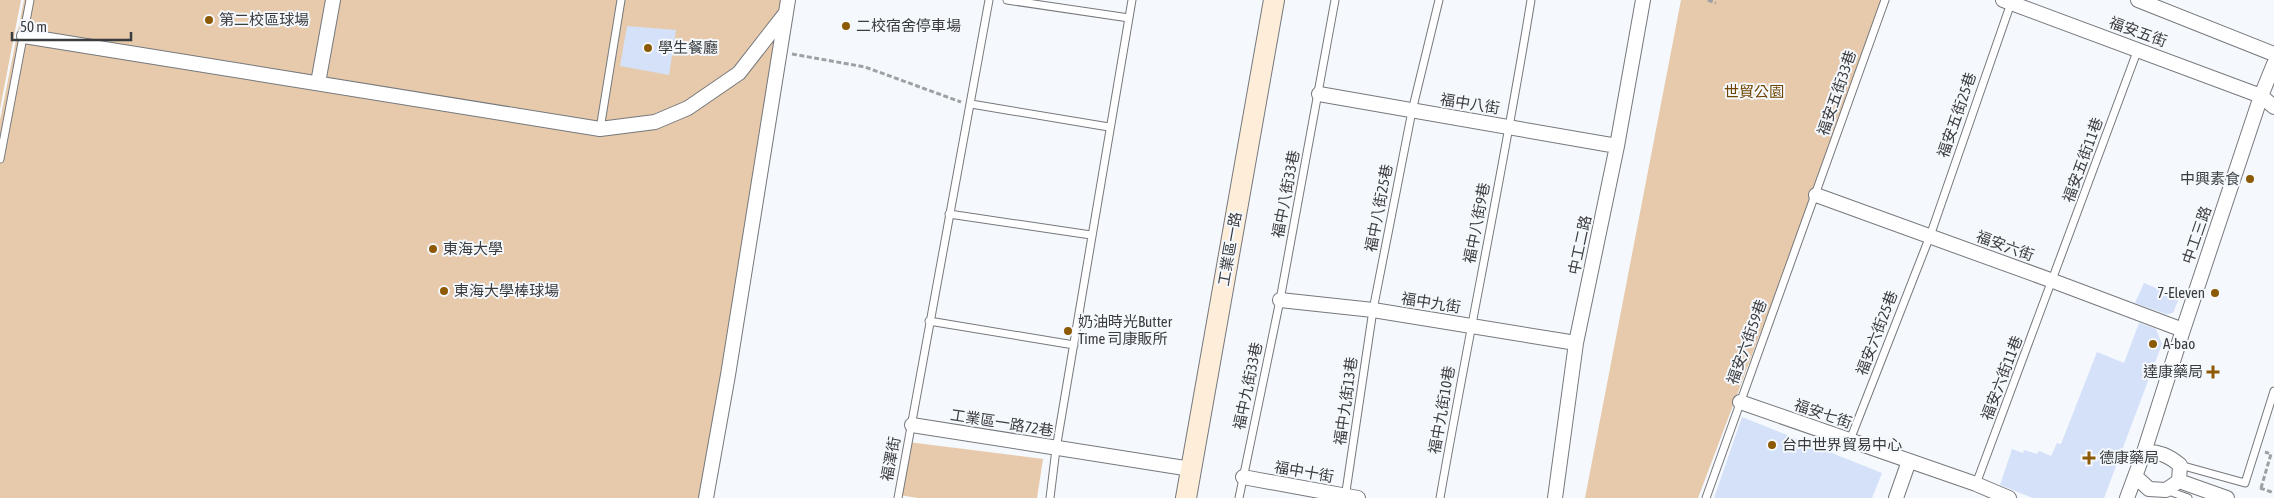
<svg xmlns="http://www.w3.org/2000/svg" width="2274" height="498" font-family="'Asap Condensed','Noto Sans TC',sans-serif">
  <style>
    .green { fill: #e6caab }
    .building { fill: #d4e1f8 }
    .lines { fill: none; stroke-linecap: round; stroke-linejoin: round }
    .lane-casing { stroke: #76787c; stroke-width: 9 }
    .street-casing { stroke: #76787c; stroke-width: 16 }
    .secondary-casing { stroke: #76787c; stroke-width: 22 }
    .path { stroke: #9ea1a4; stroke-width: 3; stroke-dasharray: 5 2.5; stroke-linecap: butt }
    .lane { stroke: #fff; stroke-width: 7 }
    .street { stroke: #fff; stroke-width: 14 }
    .secondary { stroke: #fdedd9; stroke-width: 20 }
    .poi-dot { fill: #8c5905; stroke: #f5f8fd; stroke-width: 2 }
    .labels { text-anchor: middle; stroke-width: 4; stroke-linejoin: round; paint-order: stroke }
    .poi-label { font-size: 15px; fill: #3a3c3d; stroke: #f5f8fd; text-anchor: start }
    .street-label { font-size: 15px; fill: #3a3c3d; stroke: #f5f8fd }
    .park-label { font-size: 15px; fill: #6f4500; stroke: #f5f8fd }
  </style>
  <rect width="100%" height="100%" fill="#f5f8fd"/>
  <path class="green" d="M0,0H21L0,109Z
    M24,0H787L706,498H0V120Z
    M1681,0H1882L1794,244L1698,498H1585Z
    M908,442L1043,459L1037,498H918L899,495Z"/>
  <path class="building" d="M627,26L676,30L669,75L620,66Z
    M2144,283L2179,298L2173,313L2166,314L2135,303Z
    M2139,323L2156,329L2162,344L2104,498H2033L2000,485L2012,449L2023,453L2024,450L2037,454L2039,451L2051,456L2057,443L2061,444L2097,352L2124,363Z
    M1742,417L1882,473L1872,498H1714Z"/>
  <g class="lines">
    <defs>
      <path id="lane" d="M1007,0L1129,18
        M971,104L1109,127
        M600,129L621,0
        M0,159L30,0
        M949,214L1091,235
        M929,321L1074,345
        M1850,440L1930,236L2011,3
        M2180,465L2245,483L2274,391
        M1976,484L2138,49
        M2166,490L2188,498
        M898,498L989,0
        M1050,498L1056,449L1132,0
        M1239,498L1280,300L1335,0
        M1345,498L1373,310L1412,111L1439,0
        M1440,498C1469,332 1504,167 1531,0
        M1706,498L1885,0"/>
      <path id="street" d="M2003,0L2261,96L2274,107
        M2138,0L2274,54
        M24,36L600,129L655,122L688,108L739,73L785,14
        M318,83L333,0
        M1319,94L1617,146
        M1816,195L2053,281L2183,330
        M1280,300L1373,310L1576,343
        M1740,402L1976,484L2009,498
        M912,425L1191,469
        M2144,452C2159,451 2169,456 2180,465L2179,481
        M1243,477L1358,498
        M2136,477L2149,489L2166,490L2179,481
        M2179,481L2227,498
        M706,498L728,375L788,0
        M1555,498L1576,343L1617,146L1643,0
        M1896,498L1909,461
        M2127,498L2144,452L2183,330L2261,96L2274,64"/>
      <path id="secondary" d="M1186,498L1274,0"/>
    </defs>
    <use href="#lane" class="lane-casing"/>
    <use href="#street" class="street-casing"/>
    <use href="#secondary" class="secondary-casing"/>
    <path class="path" d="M1708,0L1716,3
      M792,54L865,67L961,102
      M2260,488L2274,493
      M2261,488L2271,454L2265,452"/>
    <use href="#lane" class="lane"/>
    <use href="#street" class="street"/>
    <use href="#secondary" class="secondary"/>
  </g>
  <g class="poi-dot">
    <circle cx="209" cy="20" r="5"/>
    <circle cx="846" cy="26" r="5"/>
    <circle cx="648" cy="48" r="5"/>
    <circle cx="2250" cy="179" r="5"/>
    <circle cx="433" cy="249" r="5"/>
    <circle cx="444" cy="291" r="5"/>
    <circle cx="2215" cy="293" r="5"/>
    <circle cx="1068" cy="331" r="5"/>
    <circle cx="2153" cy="344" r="5"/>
    <path d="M2210.5 364.5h5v5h5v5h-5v5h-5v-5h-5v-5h5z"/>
    <circle cx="1772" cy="445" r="5"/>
    <path d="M2086.5 450.5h5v5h5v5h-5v5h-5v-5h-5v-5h5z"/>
  </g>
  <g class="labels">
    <g class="poi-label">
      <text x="219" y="25">第二校區球場</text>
      <text x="856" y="31">二校宿舍停車場</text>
      <text x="658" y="53">學生餐廳</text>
      <text x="2240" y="184" text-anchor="end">中興素食</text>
      <text x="443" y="254">東海大學</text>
      <text x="454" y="296">東海大學棒球場</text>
      <text x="2205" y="298" text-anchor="end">7-Eleven</text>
      <text x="1078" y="327">奶油時光Butter<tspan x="1078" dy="17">Time 司康販所</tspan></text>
      <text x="2163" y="349">A-bao</text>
      <text x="2203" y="377" text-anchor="end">達康藥局</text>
      <text x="1782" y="450">台中世界貿易中心</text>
      <text x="2099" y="463">德康藥局</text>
    </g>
    <g class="street-label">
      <text transform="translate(2138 32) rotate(20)" y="5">福安五街</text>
      <text transform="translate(1837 93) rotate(-71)" y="5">福安五街33巷</text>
      <text transform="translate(1470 104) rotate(9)" y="5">福中八街</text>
      <text transform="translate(1957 115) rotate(-71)" y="5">福安五街25巷</text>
      <text transform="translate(2083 160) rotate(-70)" y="5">福安五街11巷</text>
      <text transform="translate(1286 194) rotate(-79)" y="5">福中八街33巷</text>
      <text transform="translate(1379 208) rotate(-79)" y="5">福中八街25巷</text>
      <text transform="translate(1477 223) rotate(-79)" y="5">福中八街9巷</text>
      <text transform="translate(2197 235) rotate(-71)" y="5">中工三路</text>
      <text transform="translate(1580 245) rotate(-78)" y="5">中工二路</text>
      <text transform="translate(2005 246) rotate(20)" y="5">福安六街</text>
      <text transform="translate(1230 249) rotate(-80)" y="5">工業區一路</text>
      <text transform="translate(1431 303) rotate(9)" y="5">福中九街</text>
      <text transform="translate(1877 333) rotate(-69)" y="5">福安六街25巷</text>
      <text transform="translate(1747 342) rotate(-70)" y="5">福安六街59巷</text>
      <text transform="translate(2002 378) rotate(-69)" y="5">福安六街11巷</text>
      <text transform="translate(1248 386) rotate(-78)" y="5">福中九街33巷</text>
      <text transform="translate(1346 401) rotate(-82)" y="5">福中九街13巷</text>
      <text transform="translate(1442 410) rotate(-80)" y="5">福中九街10巷</text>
      <text transform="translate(1823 414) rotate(19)" y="5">福安七街</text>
      <text transform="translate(1002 423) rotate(9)" y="5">工業區一路72巷</text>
      <text transform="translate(891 459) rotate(-79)" y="5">福澤街</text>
      <text transform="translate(1304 472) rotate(10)" y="5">福中十街</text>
    </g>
    <g class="park-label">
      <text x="1754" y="97">世貿公園</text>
    </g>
  </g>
  <path d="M12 32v8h119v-8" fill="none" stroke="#3a3c3d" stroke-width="2.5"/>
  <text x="20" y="32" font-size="15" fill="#3a3c3d" stroke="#f5f8fd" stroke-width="4" paint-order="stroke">50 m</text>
</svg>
